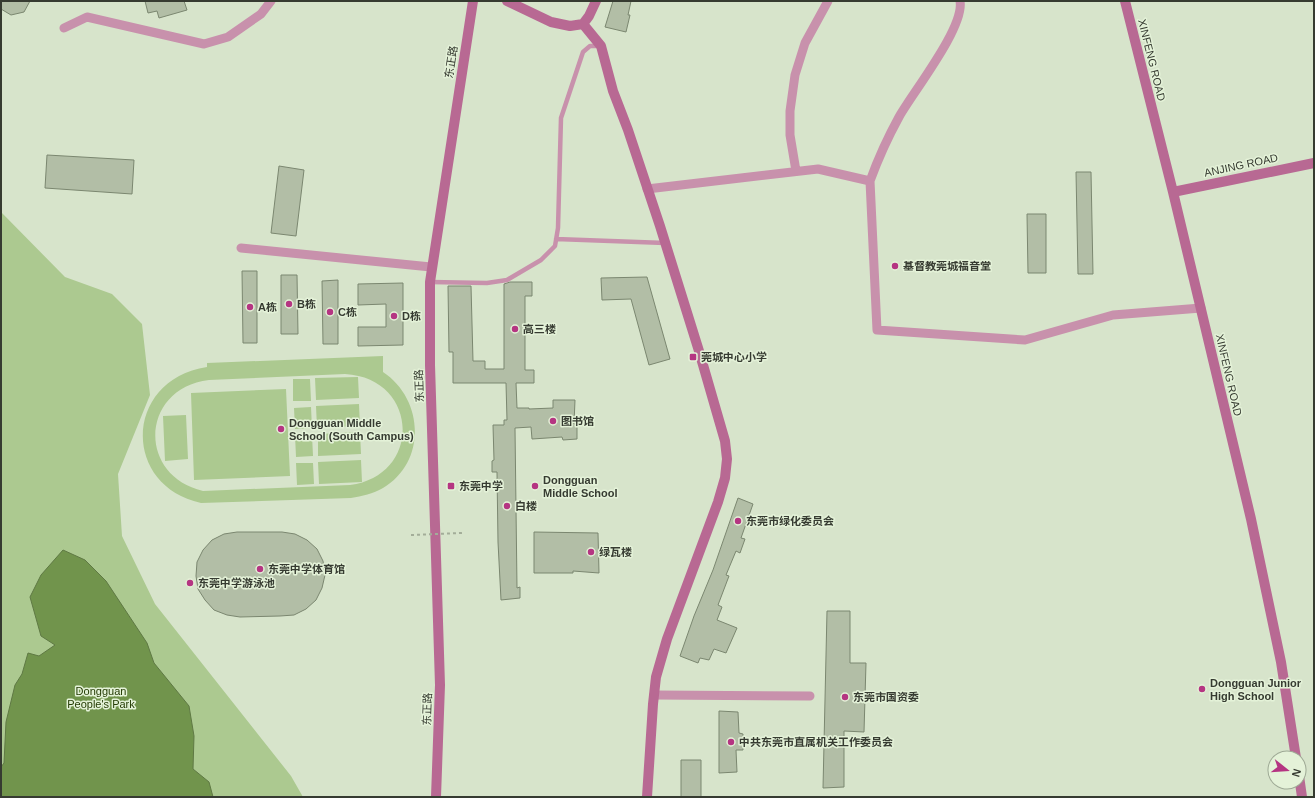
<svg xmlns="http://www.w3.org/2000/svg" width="1315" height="798" font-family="Helvetica,'Noto Sans SC',sans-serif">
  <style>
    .green { fill: #acc990; fill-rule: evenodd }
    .water { fill: #71944c; stroke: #5f7944 }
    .building { fill: #b2bea6; stroke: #7b8770 }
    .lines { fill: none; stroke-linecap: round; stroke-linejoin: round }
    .lane { stroke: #c891ac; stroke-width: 4.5 }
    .street { stroke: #c891ac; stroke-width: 9 }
    .secondary { stroke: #b86993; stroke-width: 10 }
    .path-bridge { stroke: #a3ad99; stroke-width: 2; stroke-dasharray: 3 3; stroke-linecap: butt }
    .poi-dot { fill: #b53582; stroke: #e4f2d8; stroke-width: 1.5 }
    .labels { text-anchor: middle; stroke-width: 3; stroke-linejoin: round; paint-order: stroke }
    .street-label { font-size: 11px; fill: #363b31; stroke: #e4f2d8 }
    .poi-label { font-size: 11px; font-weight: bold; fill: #363b31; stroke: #e4f2d8; text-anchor: start }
    .park-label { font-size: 11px; fill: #253c05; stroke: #e4f2d8 }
  </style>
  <rect width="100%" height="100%" fill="#d7e4cb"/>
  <path class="green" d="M1,212L65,277L112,294L142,324L150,395L118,474L122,536L155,604L291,776L303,797H1Z
    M383,356V372C424,399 427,462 383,488C373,494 362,496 351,498L201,503C120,485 125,379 207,367V363ZM345,374C419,378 423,475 350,485L203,491C136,475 141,388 209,380Z
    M358,377L359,398L316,400L315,378Z
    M293,379H310L311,401H293Z
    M286,389L290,476L194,480L191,393Z
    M359,404L360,426L317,428L316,406Z
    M311,407L312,428L295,429L294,408Z
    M186,415L188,459L165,461L163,416Z
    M360,432L361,454L318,456V434Z
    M295,435H312L313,456L296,457Z
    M361,460L362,482L319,484L318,462Z
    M296,463H313L314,484L297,485Z"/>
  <path class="water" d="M63,550L85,560L106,581L147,643L154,663L189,706L194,736L193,769L209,782L213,797H1V767L4,763L6,722L15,685L22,674L28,653L39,656L55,645L41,636L30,597L41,575Z"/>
  <path class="building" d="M1,1H30L24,12L11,15L1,9Z
    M145,1H184L187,10L159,18L157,11L148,13Z
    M613,1H631L628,15H630L626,32L605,27Z
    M47,155L134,160L132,194L45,188Z
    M279,166L304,170L296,236L271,233Z
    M1076,172H1091L1093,274H1078Z
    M1027,214H1046V273H1028Z
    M242,271H257V343H243Z
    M281,275H297L298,334H281Z
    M647,277L670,359L649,365L631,299L602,300L601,278Z
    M338,280V344H323L322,281Z
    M510,282H532V296H525V370H534V383H516L517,408H529V409L553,408V400H575L574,424H577V439L563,440L562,437L532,439L531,427L515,428L517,588L520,587V598L501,600L498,542L497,472H492V461L494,460L493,425H504V420H507L506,383H453V352H449L448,286H471L473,361H485V369H504V284Z
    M403,283V345L358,346V327H386V304L358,305V284Z
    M738,498L753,504L741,538L745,539L740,553L736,551L726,575L729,576L718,605L722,607L717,620L737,628L726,653L714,649L709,660L700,658L698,663L680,656L694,616L713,570Z
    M237,532H282L295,534L307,540L317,549L323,561L325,575L322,588L316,600L306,609L294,615L280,616L240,617L227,615L214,610L205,600L198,589L196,576L197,562L203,550L212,540L224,534Z
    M534,532L598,533L599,573L573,571V573H534Z
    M827,611H850V663H866L864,732L844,731V787L823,788Z
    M719,711L738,712L739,733L743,734V750H736L737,772L719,773Z
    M681,760H701V797H681Z"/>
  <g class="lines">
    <path class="lane" d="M556,239L665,243
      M430,282L487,283L507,280L541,260L555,246L558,228L561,118L583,52L590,46H601"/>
    <path class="street" d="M64,28L87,17L204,44L228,37L261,14L271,1
      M796,171L790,135V111L795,75L805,43L828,1
      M870,181C878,159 888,137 899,117C913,92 965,27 960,1
      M647,189L818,169L870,181L877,330L1025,340L1113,315L1201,308
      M241,248L431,267
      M654,695L810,696"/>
    <path class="secondary" d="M507,1L551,22L570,26L583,24
      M1125,1L1173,192L1251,519L1281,662L1296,758
      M583,24L601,46L613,91L628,130L660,226L699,351L725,441L727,459L725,478L718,502L667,639L656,677L653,704L647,797
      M583,24L589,16L596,1
      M1173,192L1314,163
      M1299,776L1302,797
      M436,797L440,685L430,365V282L473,1"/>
    <path class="path-bridge" d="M411,535L462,533"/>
  </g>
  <g class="poi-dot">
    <circle cx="895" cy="266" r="4"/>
    <circle cx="289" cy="304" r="4"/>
    <circle cx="250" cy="307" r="4"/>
    <circle cx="330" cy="312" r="4"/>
    <circle cx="394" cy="316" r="4"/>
    <circle cx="515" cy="329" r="4"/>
    <rect x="689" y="353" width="8" height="8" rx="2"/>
    <circle cx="553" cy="421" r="4"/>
    <circle cx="281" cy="429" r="4"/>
    <rect x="447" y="482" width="8" height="8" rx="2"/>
    <circle cx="535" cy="486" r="4"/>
    <circle cx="507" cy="506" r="4"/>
    <circle cx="738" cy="521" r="4"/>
    <circle cx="591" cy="552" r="4"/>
    <circle cx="260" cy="569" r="4"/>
    <circle cx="190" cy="583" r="4"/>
    <circle cx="1202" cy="689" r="4"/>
    <circle cx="845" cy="697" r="4"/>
    <circle cx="731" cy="742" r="4"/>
  </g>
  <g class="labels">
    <g class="street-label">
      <text transform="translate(1152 60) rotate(76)" y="4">XINFENG ROAD</text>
      <text transform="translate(451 62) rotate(-81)" y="4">东正路</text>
      <text transform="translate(1241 165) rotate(-12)" y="4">ANJING ROAD</text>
      <text transform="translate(1229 375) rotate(77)" y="4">XINFENG ROAD</text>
      <text transform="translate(419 386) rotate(-92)" y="4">东正路</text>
      <text transform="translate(427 709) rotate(-88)" y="4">东正路</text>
    </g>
    <g class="poi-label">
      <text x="903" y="270">基督教莞城福音堂</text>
      <text x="297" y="308">B栋</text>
      <text x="258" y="311">A栋</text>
      <text x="338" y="316">C栋</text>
      <text x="402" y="320">D栋</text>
      <text x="523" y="333">高三楼</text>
      <text x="701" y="361">莞城中心小学</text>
      <text x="561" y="425">图书馆</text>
      <text x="289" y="427">Dongguan Middle<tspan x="289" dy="13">School (South Campus)</tspan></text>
      <text x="543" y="484">Dongguan<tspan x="543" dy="13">Middle School</tspan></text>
      <text x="459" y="490">东莞中学</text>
      <text x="515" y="510">白楼</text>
      <text x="746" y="525">东莞市绿化委员会</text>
      <text x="599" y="556">绿瓦楼</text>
      <text x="268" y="573">东莞中学体育馆</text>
      <text x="198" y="587">东莞中学游泳池</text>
      <text x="1210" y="687">Dongguan Junior<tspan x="1210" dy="13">High School</tspan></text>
      <text x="853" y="701">东莞市国资委</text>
      <text x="739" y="746">中共东莞市直属机关工作委员会</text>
    </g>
    <g class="park-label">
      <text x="101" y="695">Dongguan<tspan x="101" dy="13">People's Park</tspan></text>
    </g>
  </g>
  <rect width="1315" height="798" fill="none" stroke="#363b31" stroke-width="4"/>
  <g transform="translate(1287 770) rotate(107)"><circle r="19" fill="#e4f2d8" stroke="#9ea995"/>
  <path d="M0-3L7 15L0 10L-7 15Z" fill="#b53582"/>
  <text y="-6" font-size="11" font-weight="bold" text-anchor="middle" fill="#363b31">N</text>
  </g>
</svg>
